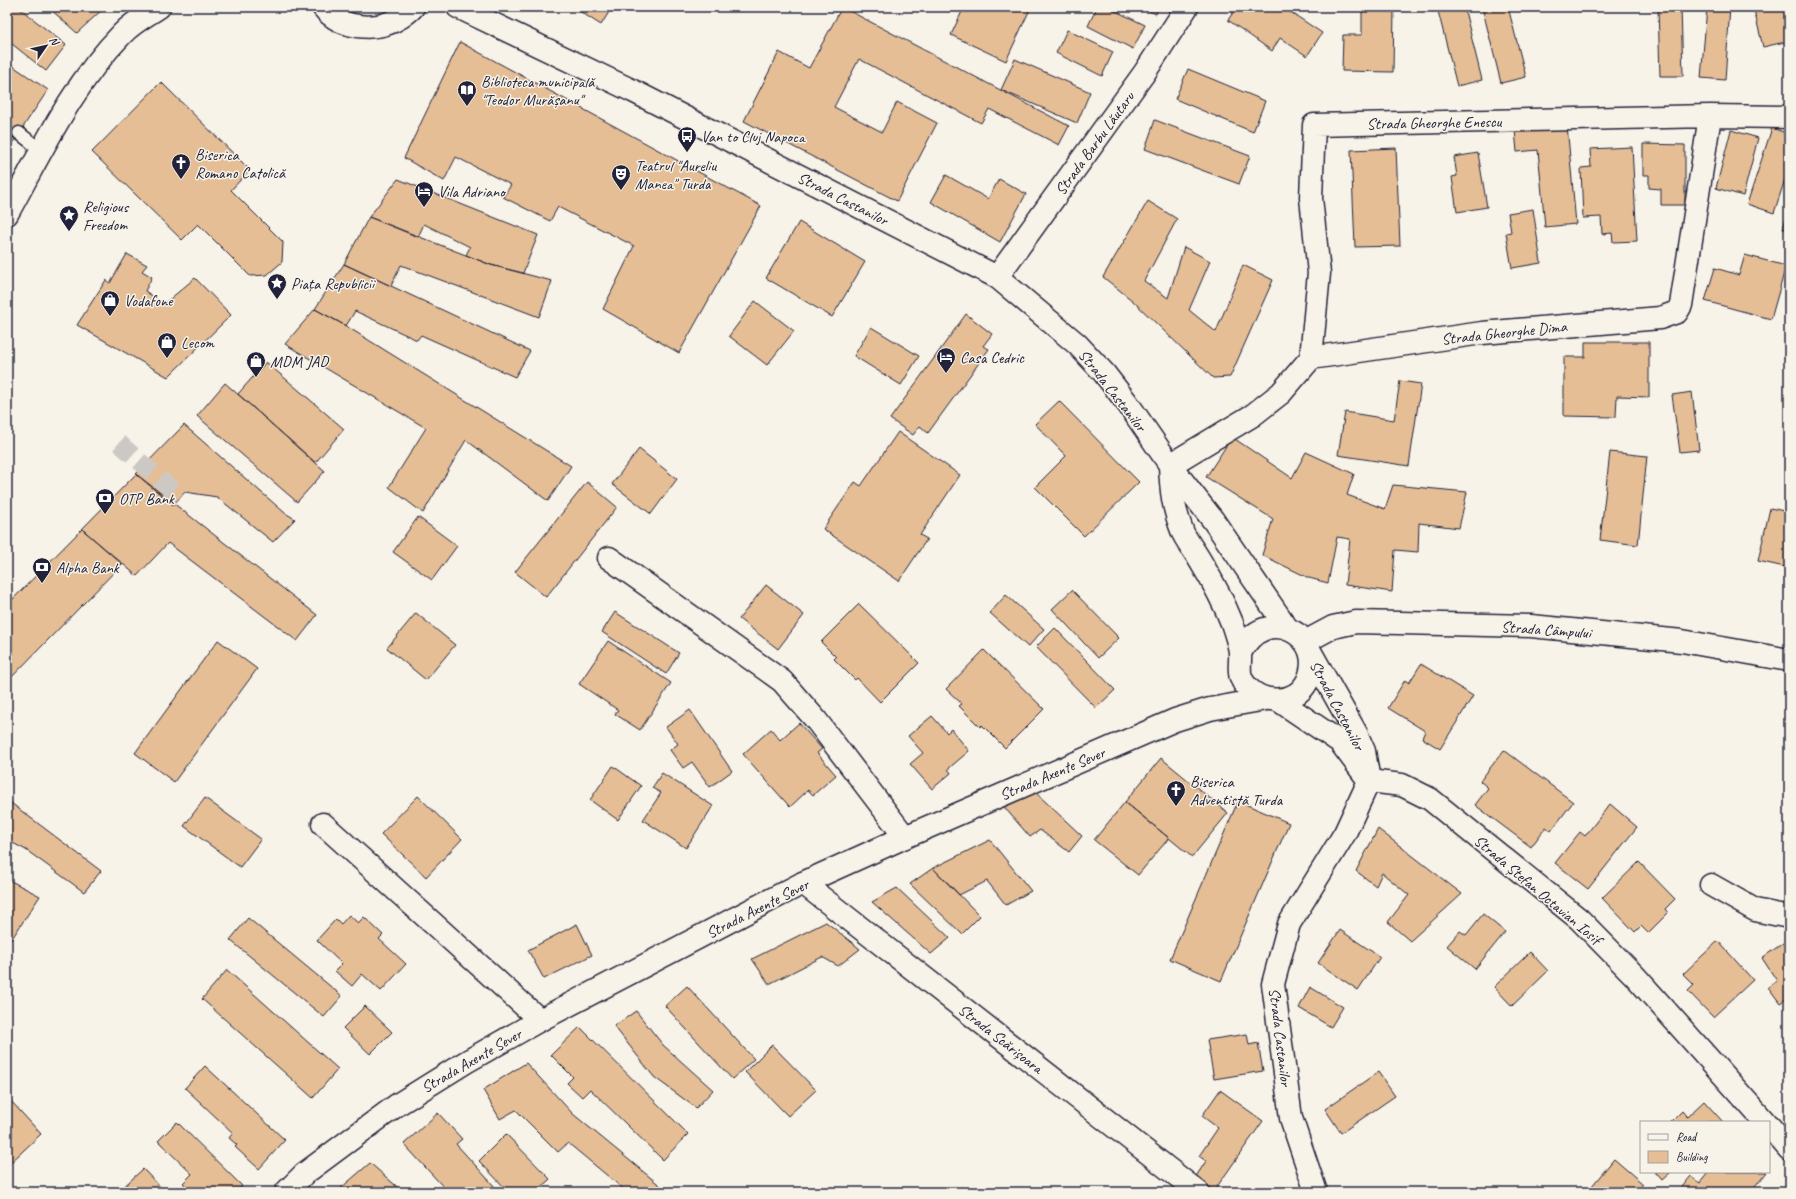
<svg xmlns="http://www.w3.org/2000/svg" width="1796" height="1199" font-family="Caveat,sans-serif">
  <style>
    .building { fill: #e5be95; stroke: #22223b }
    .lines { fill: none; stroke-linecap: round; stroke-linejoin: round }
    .pedestrian-tunnel { stroke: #ccc9c5; stroke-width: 18; stroke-dasharray: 18 9; stroke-linecap: butt }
    .service-casing { stroke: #22223b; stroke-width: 15 }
    .minor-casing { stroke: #22223b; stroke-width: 25 }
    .tertiary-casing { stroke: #22223b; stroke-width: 25 }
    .secondary-casing { stroke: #22223b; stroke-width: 25 }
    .service { stroke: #f7f3e8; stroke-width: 12 }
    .minor { stroke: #f7f3e8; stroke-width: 22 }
    .tertiary { stroke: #f7f3e8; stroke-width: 22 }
    .secondary { stroke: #f7f3e8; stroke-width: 22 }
    .labels { text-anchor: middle; stroke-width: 3; stroke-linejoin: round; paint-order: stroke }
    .poi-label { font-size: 16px; fill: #22223b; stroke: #f7f3e8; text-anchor: start }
    .street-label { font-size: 16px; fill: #22223b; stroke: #f7f3e8 }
  </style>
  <rect width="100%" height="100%" fill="#f7f3e8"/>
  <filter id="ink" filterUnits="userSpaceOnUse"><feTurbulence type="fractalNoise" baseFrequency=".025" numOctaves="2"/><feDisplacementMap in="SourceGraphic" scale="8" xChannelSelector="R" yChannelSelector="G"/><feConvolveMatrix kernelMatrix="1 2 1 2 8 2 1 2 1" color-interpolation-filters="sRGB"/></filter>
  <g filter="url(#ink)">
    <path class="building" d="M7,7H18L66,45L46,71L7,40Z
      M48,7H105L77,33Z
      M573,7H612L601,25Z
      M842,7L1069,126L1059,145L989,109L981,123L859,59L834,107L882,132L897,102L937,123L897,201L744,121L779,52L809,68Z
      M964,7H1031L1006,61L951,35Z
      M1097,7H1107L1145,25L1133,49L1088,26Z
      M1121,7H1136L1134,12Z
      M1140,7H1159L1156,14Z
      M1234,7H1283L1322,33L1307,56L1280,38L1272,51L1228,20L1236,8Z
      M1362,7H1394L1393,72L1342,71L1343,35H1362Z
      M1437,7H1464L1482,80L1457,86Z
      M1482,7H1508L1526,77L1501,83Z
      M1658,7H1681L1683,76H1660Z
      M1707,7H1730L1725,80L1701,78Z
      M1769,7H1789V41L1763,47L1754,10Z
      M1067,30L1113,52L1102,76L1056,53Z
      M460,42L761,206L679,353L603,309L634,246L558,207L550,221L503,197L511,185L456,157L444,181L404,158Z
      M1015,59L1090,92L1077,123L1001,90Z
      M7,62L48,90L15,139L7,133Z
      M1188,69L1265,101L1253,132L1175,99Z
      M161,82L250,170L231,190L283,242L282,262L267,275L250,276L198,224L182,240L92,152Z
      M1155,120L1250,156L1239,184L1145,149Z
      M1567,125L1576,224L1545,227L1538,150L1517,152L1515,130Z
      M1772,128L1789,134V167L1774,213L1747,204Z
      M1731,130L1758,138L1743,196L1716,188Z
      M7,133L15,139L7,153Z
      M1643,144L1685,145V205H1661V189L1649,188V175H1643Z
      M1632,147L1637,241L1613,242L1612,233L1602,234L1601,217L1583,218L1581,168L1591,167L1590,149Z
      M1396,148L1400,246L1355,247L1351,150Z
      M1478,153L1487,207L1457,212L1452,177L1457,176L1454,157Z
      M946,175L988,199L999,179L1026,194L1000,242L931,202Z
      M398,179L538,235L523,273L491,265L466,255L470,247L424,224L418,237L369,217Z
      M1148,201L1177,219L1144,281L1168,298L1184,247L1210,261L1189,310L1216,332L1243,265L1273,280L1230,377L1213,378L1133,301L1103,277Z
      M1533,209L1541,263L1512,268L1506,233L1511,232L1508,213Z
      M1789,210V231L1783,228Z
      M369,217L491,265L552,281L539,317L401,265L391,286L344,264Z
      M799,222L865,262L832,317L766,278Z
      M127,254L147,265L142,271L152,277L145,291L164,304L195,278L231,315L168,377L77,325L106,280L110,283Z
      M1745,255L1786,266L1771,319L1705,301L1715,268L1739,275Z
      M344,264L391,286L530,351L515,377L421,335L417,340L355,311L346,326L315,309Z
      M755,301L794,331L767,365L729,336Z
      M315,309L346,326L571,466L548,501L466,440L423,513L389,487L426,428L285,344Z
      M966,314L992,334L983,346L989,349L928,433L920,426L913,435L890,419Z
      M871,327L919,356L901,385L854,356Z
      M1585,342H1649V397L1617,396L1616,417L1564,416V357H1585Z
      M266,362L344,429L315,463L238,394Z
      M1400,381L1421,384L1409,466L1338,455L1345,412L1394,420Z
      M225,383L325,471L297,502L197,416Z
      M1692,392L1699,450L1680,452L1672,395Z
      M1059,401L1139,482L1084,536L1035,487L1066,456L1035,424Z
      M184,425L285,513L295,519L273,542L217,497L185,492L173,505L136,474Z
      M898,432L960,475L920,535L927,539L899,581L823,529L855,482L861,486Z
      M1232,437L1292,478L1306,452L1354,474L1347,495L1385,509L1393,485L1467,492L1459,528L1419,523L1418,552L1395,550L1392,592L1345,585L1350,539L1337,537L1328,583L1309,578L1262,555L1273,519L1206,477Z
      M639,449L677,479L651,514L612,484Z
      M1610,452L1647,456L1638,545L1600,540Z
      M136,474L317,615L297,641L168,543L137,576L82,529Z
      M587,482L617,507L546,597L515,572Z
      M1770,508L1789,512V568L1758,561Z
      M418,517L457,546L432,580L393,552Z
      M82,529L122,564L7,682V605Z
      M766,585L804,615L778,649L739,619Z
      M1072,590L1119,638L1098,658L1052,609Z
      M1006,595L1044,629L1028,647L990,613Z
      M859,604L919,663L880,702L857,678L855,680L834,659L836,657L821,642Z
      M615,612L679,653L666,674L602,632Z
      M416,613L455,645L426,680L387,648Z
      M1055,628L1115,690L1096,708L1036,647Z
      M218,640L257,669L174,782L135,753Z
      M608,641L671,683L640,730L615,714L618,710L579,684Z
      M984,650L1044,709L1005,748L982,725L980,727L959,706L962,704L946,689Z
      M1421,664L1473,696L1440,749L1422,738L1425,731L1388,708L1405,680L1409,683Z
      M690,710L732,771L710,787L692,762L683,768L670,750L678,744L666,727Z
      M932,716L947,733L951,729L969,751L948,769L951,773L932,789L910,764L923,753L908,736Z
      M799,723L822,749L817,753L836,775L813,795L808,790L790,807L743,754L771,729L780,740Z
      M1504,750L1573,802L1551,831L1546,827L1531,847L1475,805L1488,788L1480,781Z
      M1161,758L1228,813L1192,857L1125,802Z
      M613,766L641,786L618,820L590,800Z
      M662,773L713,806L686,848L643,820L661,793L652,788Z
      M1034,791L1082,836L1069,852L1040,830L1030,837L1004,807Z
      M418,796L462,839L426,877L381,834Z
      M205,798L261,839L240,867L184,826Z
      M7,800L101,871L84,892L26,850L7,840Z
      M1238,801L1289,823L1221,981L1170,959Z
      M1125,802L1169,838L1138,875L1094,840Z
      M1610,804L1637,827L1588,889L1555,863L1580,832L1585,836Z
      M1378,829L1462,894L1410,941L1388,922L1409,895L1382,873L1376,886L1356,871Z
      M990,840L1031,891L1006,905L987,881L959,895L933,868Z
      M1639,862L1675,899L1665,909L1668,913L1648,933L1641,926L1635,932L1602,898Z
      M933,868L980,916L962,934L910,884Z
      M7,879L40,896L11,940L7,938Z
      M897,888L950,938L931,954L872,902Z
      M1483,914L1505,932L1475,969L1447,946L1460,931L1466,935Z
      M349,915L358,923L364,917L383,935L379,939L406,964L381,991L362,974L352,986L335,971L342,964L317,940L336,919L341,924Z
      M248,918L342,996L324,1017L230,940Z
      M826,922L860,949L838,966L822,957L769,984L752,959Z
      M577,924L592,955L544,979L528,950Z
      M1340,930L1380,957L1358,990L1318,963Z
      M1718,941L1753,980L1713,1017L1688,991L1694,985L1683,974Z
      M1786,941L1789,944V997L1780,1003L1768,987L1777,981L1762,958Z
      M1530,952L1548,971L1512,1006L1494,987Z
      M227,970L338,1069L313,1098L202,999Z
      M687,986L754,1059L732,1079L665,1006Z
      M1310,987L1343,1007L1331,1027L1299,1008Z
      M365,1006L392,1032L370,1054L343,1028Z
      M636,1011L663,1045L713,1090L696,1108L654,1077L614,1026Z
      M580,1027L688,1134L663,1160L590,1089L582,1097L567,1083L573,1077L551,1055Z
      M1247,1034L1249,1045L1258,1043L1263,1071L1214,1079L1207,1040Z
      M772,1045L816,1090L788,1116L745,1072Z
      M526,1063L573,1114L668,1192H627L568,1143L558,1152L516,1110L500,1119L483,1090Z
      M205,1066L285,1140L259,1169L235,1147L237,1145L229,1138L233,1133L185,1088Z
      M1378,1072L1395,1096L1341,1133L1325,1109Z
      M1220,1090L1263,1121L1214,1191L1195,1178L1206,1161L1199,1156L1218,1128L1202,1116Z
      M11,1101L41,1134L7,1166V1104Z
      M1704,1101L1723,1122H1671L1682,1111L1687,1117Z
      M438,1113L462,1139L456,1144L495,1187L490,1192H448L404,1144Z
      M177,1122L242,1186L237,1192H189L191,1191L183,1183L192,1174L158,1141Z
      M506,1134L550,1179L536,1192H509L479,1161Z
      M1614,1159L1643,1184L1636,1192H1587Z
      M370,1163L403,1192H345L341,1188Z
      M143,1169L165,1192H119V1191Z
      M1655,1172H1671L1662,1180Z
      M1709,1172H1767L1751,1192H1678L1691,1176L1700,1183Z"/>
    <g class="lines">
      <path class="pedestrian-tunnel" d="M119,443L180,497"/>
      <defs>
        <path id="service" d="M19,133L42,151"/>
        <path id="minor" d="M7,214C41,153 72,85 122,34C132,23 147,15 159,7
          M997,277L1145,72L1187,7
          M1311,358L1319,273L1311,198L1314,125L1710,116L1789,117
          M1170,465L1253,415L1281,393L1311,358L1482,333L1660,318L1677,312L1681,305L1710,116
          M609,558L782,681L816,720L905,837
          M1305,642L1333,627L1356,622L1531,626L1682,641L1789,660
          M1369,781L1402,785L1430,799L1579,919L1635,976L1765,1122
          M323,824L540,1020
          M803,883L1198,1192
          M1711,885L1755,910L1789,917
          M1769,1126L1789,1149"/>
        <path id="tertiary" d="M1311,653L1356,733L1364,751L1369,781L1345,833L1289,924L1273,984L1291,1118L1316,1192
          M1278,700L1340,742L1367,778"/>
        <path id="secondary" d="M323,7C341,30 378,32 401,17C405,14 410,11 413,7
          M458,7L633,91L997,277L1077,344L1104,373L1128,404L1170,465L1213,520L1287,628
          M1170,465C1171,490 1173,508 1183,533C1188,543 1196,553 1202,564C1213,582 1224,603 1232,623C1235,632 1239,643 1240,652C1241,666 1236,675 1247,687C1262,704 1295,705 1307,682C1330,636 1265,601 1240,653
          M286,1192L304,1174L397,1105L466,1062L540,1020L803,883L905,837L1175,720L1210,709L1266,699"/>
      </defs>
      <use href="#service" class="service-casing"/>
      <use href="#minor" class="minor-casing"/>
      <use href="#tertiary" class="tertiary-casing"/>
      <use href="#secondary" class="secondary-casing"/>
      <use href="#service" class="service"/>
      <use href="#minor" class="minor"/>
      <use href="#tertiary" class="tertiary"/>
      <use href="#secondary" class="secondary"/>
    </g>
  </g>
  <defs>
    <symbol id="library-pin" viewBox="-11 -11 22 30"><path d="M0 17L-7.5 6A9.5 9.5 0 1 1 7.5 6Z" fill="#22223b" stroke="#f7f3e8"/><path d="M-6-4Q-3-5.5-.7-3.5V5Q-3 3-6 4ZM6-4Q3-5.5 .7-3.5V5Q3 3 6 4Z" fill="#fff"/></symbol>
    <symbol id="bus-pin" viewBox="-11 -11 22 30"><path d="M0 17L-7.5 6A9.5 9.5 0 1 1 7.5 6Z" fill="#22223b" stroke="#f7f3e8"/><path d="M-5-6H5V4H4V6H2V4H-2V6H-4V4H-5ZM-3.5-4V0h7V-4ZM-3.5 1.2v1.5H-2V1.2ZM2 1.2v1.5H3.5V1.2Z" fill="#fff"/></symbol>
    <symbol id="church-pin" viewBox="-11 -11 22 30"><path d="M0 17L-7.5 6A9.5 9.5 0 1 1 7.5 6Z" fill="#22223b" stroke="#f7f3e8"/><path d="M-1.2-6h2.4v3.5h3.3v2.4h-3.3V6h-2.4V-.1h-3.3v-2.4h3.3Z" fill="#fff"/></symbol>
    <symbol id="theatre-pin" viewBox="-11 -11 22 30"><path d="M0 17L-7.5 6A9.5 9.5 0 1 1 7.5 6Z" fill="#22223b" stroke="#f7f3e8"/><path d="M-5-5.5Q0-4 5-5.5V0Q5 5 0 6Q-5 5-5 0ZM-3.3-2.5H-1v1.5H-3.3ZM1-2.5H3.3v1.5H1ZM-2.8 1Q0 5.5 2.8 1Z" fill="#fff"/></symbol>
    <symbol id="hotel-pin" viewBox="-11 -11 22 30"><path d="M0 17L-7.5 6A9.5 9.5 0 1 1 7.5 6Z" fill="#22223b" stroke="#f7f3e8"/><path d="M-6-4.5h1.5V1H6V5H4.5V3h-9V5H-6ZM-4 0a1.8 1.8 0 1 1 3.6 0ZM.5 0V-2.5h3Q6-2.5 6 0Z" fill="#fff"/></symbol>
    <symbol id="sight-pin" viewBox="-11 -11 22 30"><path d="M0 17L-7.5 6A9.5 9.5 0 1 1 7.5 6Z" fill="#22223b" stroke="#f7f3e8"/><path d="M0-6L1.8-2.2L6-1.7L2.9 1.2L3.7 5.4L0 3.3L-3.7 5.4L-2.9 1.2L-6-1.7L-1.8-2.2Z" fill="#fff"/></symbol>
    <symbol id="shop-pin" viewBox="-11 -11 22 30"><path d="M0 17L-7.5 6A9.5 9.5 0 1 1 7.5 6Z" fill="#22223b" stroke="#f7f3e8"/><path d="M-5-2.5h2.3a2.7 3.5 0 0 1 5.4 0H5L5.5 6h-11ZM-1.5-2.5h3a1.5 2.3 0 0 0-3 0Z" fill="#fff"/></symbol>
    <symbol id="bank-pin" viewBox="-11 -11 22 30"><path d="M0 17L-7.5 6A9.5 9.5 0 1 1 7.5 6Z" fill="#22223b" stroke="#f7f3e8"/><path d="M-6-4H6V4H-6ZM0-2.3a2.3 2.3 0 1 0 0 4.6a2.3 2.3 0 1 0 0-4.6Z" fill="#fff"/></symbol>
  </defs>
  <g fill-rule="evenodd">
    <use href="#library-pin" x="456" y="79" width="22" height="30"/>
    <use href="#bus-pin" x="676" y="125" width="22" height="30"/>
    <use href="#church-pin" x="170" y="152" width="22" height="30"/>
    <use href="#theatre-pin" x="610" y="163" width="22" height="30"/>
    <use href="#hotel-pin" x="413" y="180" width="22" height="30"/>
    <use href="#sight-pin" x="58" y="204" width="22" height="30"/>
    <use href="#sight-pin" x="266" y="272" width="22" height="30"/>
    <use href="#shop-pin" x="99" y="289" width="22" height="30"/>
    <use href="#shop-pin" x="156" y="331" width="22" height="30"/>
    <use href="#hotel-pin" x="935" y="346" width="22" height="30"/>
    <use href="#shop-pin" x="245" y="350" width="22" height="30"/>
    <use href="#bank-pin" x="94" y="487" width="22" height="30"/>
    <use href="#bank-pin" x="31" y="556" width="22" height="30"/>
    <use href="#church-pin" x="1165" y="779" width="22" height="30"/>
  </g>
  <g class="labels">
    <g class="poi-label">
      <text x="481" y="87">Biblioteca municipală<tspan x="481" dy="18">"Teodor Murășanu"</tspan></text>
      <text x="701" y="142">Van to Cluj Napoca</text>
      <text x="195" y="160">Biserica<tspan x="195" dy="18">Romano Catolică</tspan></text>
      <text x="635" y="171">Teatrul "Aureliu<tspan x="635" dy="18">Manea" Turda</tspan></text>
      <text x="438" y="197">Vila Adriano</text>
      <text x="83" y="212">Religious<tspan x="83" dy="18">Freedom</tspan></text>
      <text x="291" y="289">Piața Republicii</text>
      <text x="124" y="306">Vodafone</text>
      <text x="181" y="348">Lecom</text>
      <text x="960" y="363">Casa Cedric</text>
      <text x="270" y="367">MDM JAD</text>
      <text x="119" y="504">OTP Bank</text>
      <text x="56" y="573">Alpha Bank</text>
      <text x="1190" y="787">Biserica<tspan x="1190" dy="18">Adventistă Turda</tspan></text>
    </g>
    <g class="street-label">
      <text transform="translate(1434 122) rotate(-1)" y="6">Strada Gheorghe Enescu</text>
      <text transform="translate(1094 143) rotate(-54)" y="6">Strada Barbu Lăutaru</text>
      <text transform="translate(843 198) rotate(27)" y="6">Strada Castanilor</text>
      <text transform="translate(1504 332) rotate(-6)" y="6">Strada Gheorghe Dima</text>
      <text transform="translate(1113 390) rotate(52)" y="6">Strada Castanilor</text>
      <text transform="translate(1546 629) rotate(4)" y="6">Strada Câmpului</text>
      <text transform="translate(1338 705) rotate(62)" y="6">Strada Castanilor</text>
      <text transform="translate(1052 773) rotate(-23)" y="6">Strada Axente Sever</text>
      <text transform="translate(1538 889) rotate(40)" y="6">Strada Ștefan Octavian Iosif</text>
      <text transform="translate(757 908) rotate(-27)" y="6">Strada Axente Sever</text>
      <text transform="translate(1281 1037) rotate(83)" y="6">Strada Castanilor</text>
      <text transform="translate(1001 1038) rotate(38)" y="6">Strada Scărișoara</text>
      <text transform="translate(471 1060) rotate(-30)" y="6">Strada Axente Sever</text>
    </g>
  </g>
  <rect width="1796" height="1199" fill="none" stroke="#f7f3e8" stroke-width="24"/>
  <rect x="12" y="12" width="1772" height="1175" fill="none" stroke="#22223b" stroke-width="1.5" filter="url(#ink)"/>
  <rect x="1640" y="1121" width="130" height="52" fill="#f7f3e8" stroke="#a29fa3"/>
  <rect x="1648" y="1134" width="20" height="6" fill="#f7f3e8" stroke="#a29fa3"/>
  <text x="1676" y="1141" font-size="12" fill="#22223b">Road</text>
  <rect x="1648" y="1151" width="20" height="12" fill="#e5be95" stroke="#a29fa3"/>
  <text x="1676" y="1161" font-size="12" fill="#22223b">Building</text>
  <g transform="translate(46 46) rotate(56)" stroke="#f7f3e8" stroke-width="3" paint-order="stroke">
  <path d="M0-3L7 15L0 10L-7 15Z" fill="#22223b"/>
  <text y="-6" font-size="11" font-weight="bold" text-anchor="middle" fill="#22223b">N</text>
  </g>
</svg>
